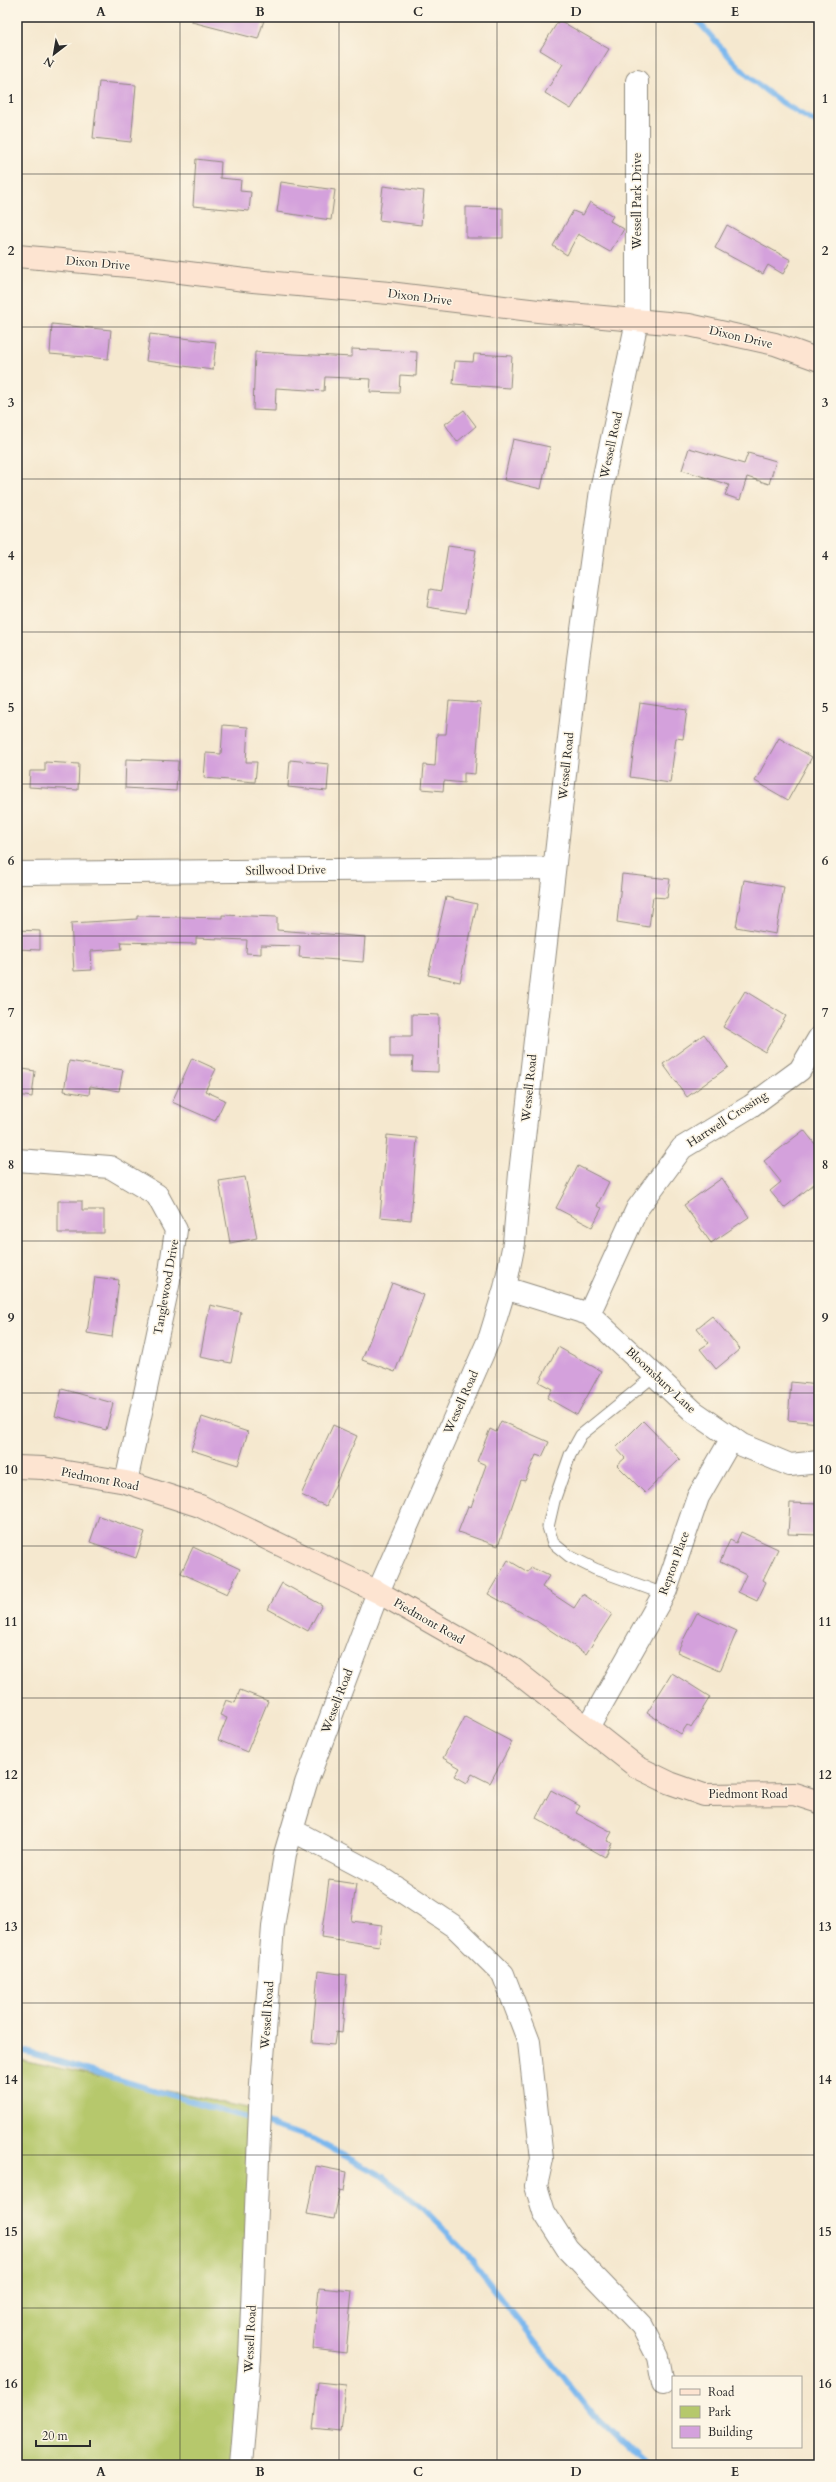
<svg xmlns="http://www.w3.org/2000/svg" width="836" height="2482" font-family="Cardo,serif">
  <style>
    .green { fill: #b6c86c; stroke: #707a4c }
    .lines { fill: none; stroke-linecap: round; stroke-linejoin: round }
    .stream { stroke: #7bb8ee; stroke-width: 5.5 }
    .building { fill: #d4a1dc }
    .lane-casing { stroke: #908a7d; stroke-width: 13 }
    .street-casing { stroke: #908a7d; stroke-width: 24 }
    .secondary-casing { stroke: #908a7d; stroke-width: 24 }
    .lane { stroke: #fff; stroke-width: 11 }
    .street { stroke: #fff; stroke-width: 22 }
    .secondary { stroke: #fde4d1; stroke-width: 22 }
    .grid { fill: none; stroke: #2b2b2b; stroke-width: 1; stroke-opacity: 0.55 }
    .labels { text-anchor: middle; stroke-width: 3; stroke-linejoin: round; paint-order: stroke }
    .street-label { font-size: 12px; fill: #2b2b2b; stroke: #fcf5e5 }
    .neatline { fill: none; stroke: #2b2b2b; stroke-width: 1.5 }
    .grid-label { font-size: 13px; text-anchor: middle; font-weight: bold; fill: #2b2b2b }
  </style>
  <rect width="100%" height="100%" fill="#fcf5e5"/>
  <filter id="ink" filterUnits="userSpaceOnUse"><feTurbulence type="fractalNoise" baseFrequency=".025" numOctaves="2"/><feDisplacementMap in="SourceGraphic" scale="8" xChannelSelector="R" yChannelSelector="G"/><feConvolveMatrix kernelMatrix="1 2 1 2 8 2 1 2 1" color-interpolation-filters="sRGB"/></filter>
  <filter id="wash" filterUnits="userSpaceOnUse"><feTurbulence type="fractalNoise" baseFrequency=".012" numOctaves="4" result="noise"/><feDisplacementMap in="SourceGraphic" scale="16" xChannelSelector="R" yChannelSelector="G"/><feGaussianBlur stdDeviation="0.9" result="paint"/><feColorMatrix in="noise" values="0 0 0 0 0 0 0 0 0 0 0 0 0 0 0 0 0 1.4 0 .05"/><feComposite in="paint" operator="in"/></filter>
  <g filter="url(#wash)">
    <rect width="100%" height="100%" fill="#f5e8cf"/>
    <path class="green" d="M17,2059L252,2109L245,2465H17Z"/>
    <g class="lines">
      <path class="stream" d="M694,17C709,33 723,51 739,67C762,91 790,109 819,124
        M17,2049L254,2120
        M264,2123L311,2138L382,2176L424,2209L461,2247L594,2416L646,2465"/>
    </g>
    <g id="blocks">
      <path class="building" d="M193,17H265L258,39L192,22Z
        M559,20L609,49L571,109L545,93L563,64L540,50Z
        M99,82L136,85L131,142L93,138Z
        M196,159L221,162L220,178L241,180L240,191L251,192L249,211L193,206Z
        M281,182L335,190L331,220L277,212Z
        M383,186L424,191L421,225L379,220Z
        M590,202L613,216L610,221L624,229L610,252L578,234L567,255L553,246L573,211L583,215Z
        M466,207L503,208V238H466Z
        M727,225L791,260L783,274L768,265L763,274L715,248Z
        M52,324L111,330L108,359L50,354Z
        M150,334L216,342L213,370L146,361Z
        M352,349L417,352L416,376L400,375L399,393L370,392L371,379L325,377L324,391L276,388L275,411L253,410L255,352L352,357Z
        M474,354L512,356L510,388L453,384L455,361L473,362Z
        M464,410L476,426L457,442L445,424Z
        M513,439L550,447L541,489L504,480Z
        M689,448L744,464L748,453L776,461L769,484L747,477L740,500L725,495L729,485L682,470Z
        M448,546L476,550L466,613L427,607L430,589L441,591Z
        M449,701L481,703L475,774L464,773V783L444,781L443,791L422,789L424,765L435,766L437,734H446Z
        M640,703L687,710L683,739L676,738L670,783L630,777Z
        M223,725L248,727L246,762H257L255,782L204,778L206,753L221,754Z
        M779,738L812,757L788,800L755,781Z
        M126,759L178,761L176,791L125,788Z
        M290,760L329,764L327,791L288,787Z
        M45,762L79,764L78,790L29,787L30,771H45Z
        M622,874L670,879L667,898L653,897L649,927L617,922Z
        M744,880L784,887L776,934L736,927Z
        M446,897L477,904L460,982L428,975Z
        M222,915L277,917V930L365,937L363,962L299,957L300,946L261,945V954L246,953L247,940L196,938V944L121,942L122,949L91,951L92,970L74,971L71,923L137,919V916L222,918Z
        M17,930L40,931V950L17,949Z
        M745,991L786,1016L765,1052L723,1027Z
        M412,1014L439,1015L438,1072L412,1071L413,1057H390V1036H412Z
        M704,1034L728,1067L687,1097L663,1064Z
        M192,1058L216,1069L205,1091L225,1100L215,1121L172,1102Z
        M69,1061L123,1070L119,1091L90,1086L89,1095L64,1091Z
        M17,1068L35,1071L32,1097L17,1095Z
        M804,1130L819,1149V1180L784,1208L770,1191L781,1182L764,1161Z
        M387,1135L417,1138L411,1220L380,1217Z
        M578,1166L609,1182L597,1206L602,1208L592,1227L556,1208Z
        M245,1177L257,1238L230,1243L219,1181Z
        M722,1178L749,1217L711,1243L684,1205Z
        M58,1201H82V1210H104V1233H58Z
        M95,1277L119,1280L112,1337L87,1333Z
        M392,1283L424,1295L395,1372L362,1360Z
        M210,1305L241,1312L231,1363L200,1357Z
        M712,1316L740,1349L716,1369L700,1349L709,1343L697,1328Z
        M558,1347L601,1371L577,1415L547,1398L552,1389L539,1382Z
        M791,1382L819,1385V1423L788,1420Z
        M62,1389L113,1403L106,1430L55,1416Z
        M202,1417L248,1432L238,1465L191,1450Z
        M501,1421L549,1442L542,1457L536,1455L525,1481L521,1480L498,1546L458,1532L468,1506L471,1507L486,1465L477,1461L490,1429L496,1432Z
        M643,1421L680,1459L645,1493L617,1465L625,1458L616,1448Z
        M333,1425L357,1436L326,1506L301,1495Z
        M790,1503L819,1504V1535L788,1534Z
        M99,1516L145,1532L136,1558L90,1542Z
        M741,1532L778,1549L763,1580L766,1582L757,1601L738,1592L746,1575L720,1562L730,1540L736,1543Z
        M193,1547L240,1569L227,1594L181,1573Z
        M508,1560L528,1572L531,1567L549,1576L542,1587L574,1608L583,1594L612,1614L586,1654L535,1620L488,1594Z
        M282,1583L322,1605L308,1631L268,1609Z
        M697,1613L737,1631L720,1671L677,1652Z
        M672,1673L710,1697L691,1728L687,1725L681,1734L647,1713Z
        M240,1690L268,1701L247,1752L218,1740L227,1718L220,1715L226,1700L235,1703Z
        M465,1717L512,1742L490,1783L472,1774L467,1783L455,1776L460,1768L443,1758Z
        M551,1790L580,1806L576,1813L612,1832L607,1841L612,1843L605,1857L536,1818Z
        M329,1880L356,1884L351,1921L382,1925L379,1946L321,1937Z
        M318,1971L347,1975L342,2033L336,2032L334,2045L312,2043Z
        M316,2166L347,2172L344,2191L340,2190L334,2219L307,2214Z
        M319,2288L352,2291L346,2353L313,2349Z
        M318,2382L346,2385L341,2432L313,2429Z"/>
    </g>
  </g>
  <g filter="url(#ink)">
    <use href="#blocks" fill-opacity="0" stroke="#908a7d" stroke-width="1"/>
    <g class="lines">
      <defs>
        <path id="lane" d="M655,1375L581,1435L570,1455L554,1501L548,1527L553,1543L569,1556L595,1569L664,1594"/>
        <path id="street" d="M17,873L554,868
          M17,1160L110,1167L157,1195L176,1230L168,1286L126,1482
          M505,1288L589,1314L693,1411L742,1445L790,1465L819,1462
          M589,1314L637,1209L682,1148L751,1106L800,1070L819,1038
          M588,1728L666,1590L698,1497L732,1438
          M292,1830L379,1876L455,1927L503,1974L529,2042L542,2159L536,2186L544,2212L567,2248L642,2326L658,2357L663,2384
          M241,2465L250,2357L261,2084L273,1927L285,1854L306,1783L378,1592L490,1337L505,1288L514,1243L520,1173L578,659L601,490L637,321V81"/>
        <path id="secondary" d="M17,256L140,267L253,281L389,293L538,311L689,325L775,344L819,360
          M17,1467L43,1468L126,1482L200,1506L378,1592L513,1669L637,1767L670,1783L704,1795L794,1794L819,1802"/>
      </defs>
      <use href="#lane" class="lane-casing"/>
      <use href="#street" class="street-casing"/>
      <use href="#secondary" class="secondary-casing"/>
      <use href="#lane" class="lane"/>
      <use href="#street" class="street"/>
      <use href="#secondary" class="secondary"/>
    </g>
  </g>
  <path class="grid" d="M180,17V2465M339,17V2465M497,17V2465M656,17V2465M17,174H819M17,327H819M17,479H819M17,632H819M17,784H819M17,936H819M17,1089H819M17,1241H819M17,1393H819M17,1546H819M17,1698H819M17,1850H819M17,2003H819M17,2155H819M17,2308H819"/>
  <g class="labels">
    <g class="street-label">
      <text transform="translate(637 201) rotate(-90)" y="4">Wessell Park Drive</text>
      <text transform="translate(98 263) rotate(5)" y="4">Dixon Drive</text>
      <text transform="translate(420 297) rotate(7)" y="4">Dixon Drive</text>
      <text transform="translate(741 337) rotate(13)" y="4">Dixon Drive</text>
      <text transform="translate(611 445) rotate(-78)" y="4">Wessell Road</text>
      <text transform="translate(566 766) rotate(-84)" y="4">Wessell Road</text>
      <text transform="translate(286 870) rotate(-1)" y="4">Stillwood Drive</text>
      <text transform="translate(529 1088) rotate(-84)" y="4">Wessell Road</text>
      <text transform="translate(727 1119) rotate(-33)" y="4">Hartwell Crossing</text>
      <text transform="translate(166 1287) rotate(-80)" y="4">Tanglewood Drive</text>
      <text transform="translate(661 1380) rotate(43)" y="4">Bloomsbury Lane</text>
      <text transform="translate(461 1402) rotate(-66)" y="4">Wessell Road</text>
      <text transform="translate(100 1479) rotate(11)" y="4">Piedmont Road</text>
      <text transform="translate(674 1563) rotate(-70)" y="4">Repton Place</text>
      <text transform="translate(429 1621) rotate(30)" y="4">Piedmont Road</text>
      <text transform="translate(337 1701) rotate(-69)" y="4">Wessell Road</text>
      <text x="748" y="1798">Piedmont Road</text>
      <text transform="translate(267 2015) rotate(-86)" y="4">Wessell Road</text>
      <text transform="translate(250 2339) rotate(-87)" y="4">Wessell Road</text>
    </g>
  </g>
  <rect width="836" height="2482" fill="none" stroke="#fcf5e5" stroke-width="44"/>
  <rect x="672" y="2376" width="130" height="72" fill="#fcf5e5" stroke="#a8a49b"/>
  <rect x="680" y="2389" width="20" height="6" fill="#fde4d1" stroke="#a8a49b"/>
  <text x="708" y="2396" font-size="12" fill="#2b2b2b">Road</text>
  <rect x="680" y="2406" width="20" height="12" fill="#b6c86c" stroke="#a8a49b"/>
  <text x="708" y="2416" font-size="12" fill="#2b2b2b">Park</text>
  <rect x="680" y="2426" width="20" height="12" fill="#d4a1dc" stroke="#a8a49b"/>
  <text x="708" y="2436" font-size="12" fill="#2b2b2b">Building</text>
  <g transform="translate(54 54) rotate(211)" stroke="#fcf5e5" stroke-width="3" paint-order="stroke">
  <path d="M0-3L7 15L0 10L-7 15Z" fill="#2b2b2b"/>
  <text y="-6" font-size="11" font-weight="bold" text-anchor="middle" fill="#2b2b2b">N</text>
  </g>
  <path d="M36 2440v6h54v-6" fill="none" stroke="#2b2b2b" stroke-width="2"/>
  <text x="42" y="2440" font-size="12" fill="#2b2b2b" stroke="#fcf5e5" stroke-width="3" paint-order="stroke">20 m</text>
  <rect x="22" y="22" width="792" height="2438" class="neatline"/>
  <g class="grid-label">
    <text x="101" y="16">A</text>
    <text x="260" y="16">B</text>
    <text x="418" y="16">C</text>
    <text x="576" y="16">D</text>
    <text x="735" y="16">E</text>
    <text x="11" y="103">1</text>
    <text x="825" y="103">1</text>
    <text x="11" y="255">2</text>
    <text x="825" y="255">2</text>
    <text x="11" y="407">3</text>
    <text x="825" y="407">3</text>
    <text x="11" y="560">4</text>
    <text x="825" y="560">4</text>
    <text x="11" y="712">5</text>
    <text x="825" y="712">5</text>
    <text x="11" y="865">6</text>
    <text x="825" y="865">6</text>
    <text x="11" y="1017">7</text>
    <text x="825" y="1017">7</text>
    <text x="11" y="1169">8</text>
    <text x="825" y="1169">8</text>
    <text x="11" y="1322">9</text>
    <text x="825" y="1322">9</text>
    <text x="11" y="1474">10</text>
    <text x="825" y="1474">10</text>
    <text x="11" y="1626">11</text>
    <text x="825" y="1626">11</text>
    <text x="11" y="1779">12</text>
    <text x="825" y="1779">12</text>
    <text x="11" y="1931">13</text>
    <text x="825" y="1931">13</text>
    <text x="11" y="2084">14</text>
    <text x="825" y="2084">14</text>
    <text x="11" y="2236">15</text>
    <text x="825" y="2236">15</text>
    <text x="11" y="2388">16</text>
    <text x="825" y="2388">16</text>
    <text x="101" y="2476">A</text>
    <text x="260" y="2476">B</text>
    <text x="418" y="2476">C</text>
    <text x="576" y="2476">D</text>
    <text x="735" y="2476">E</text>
  </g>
</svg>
